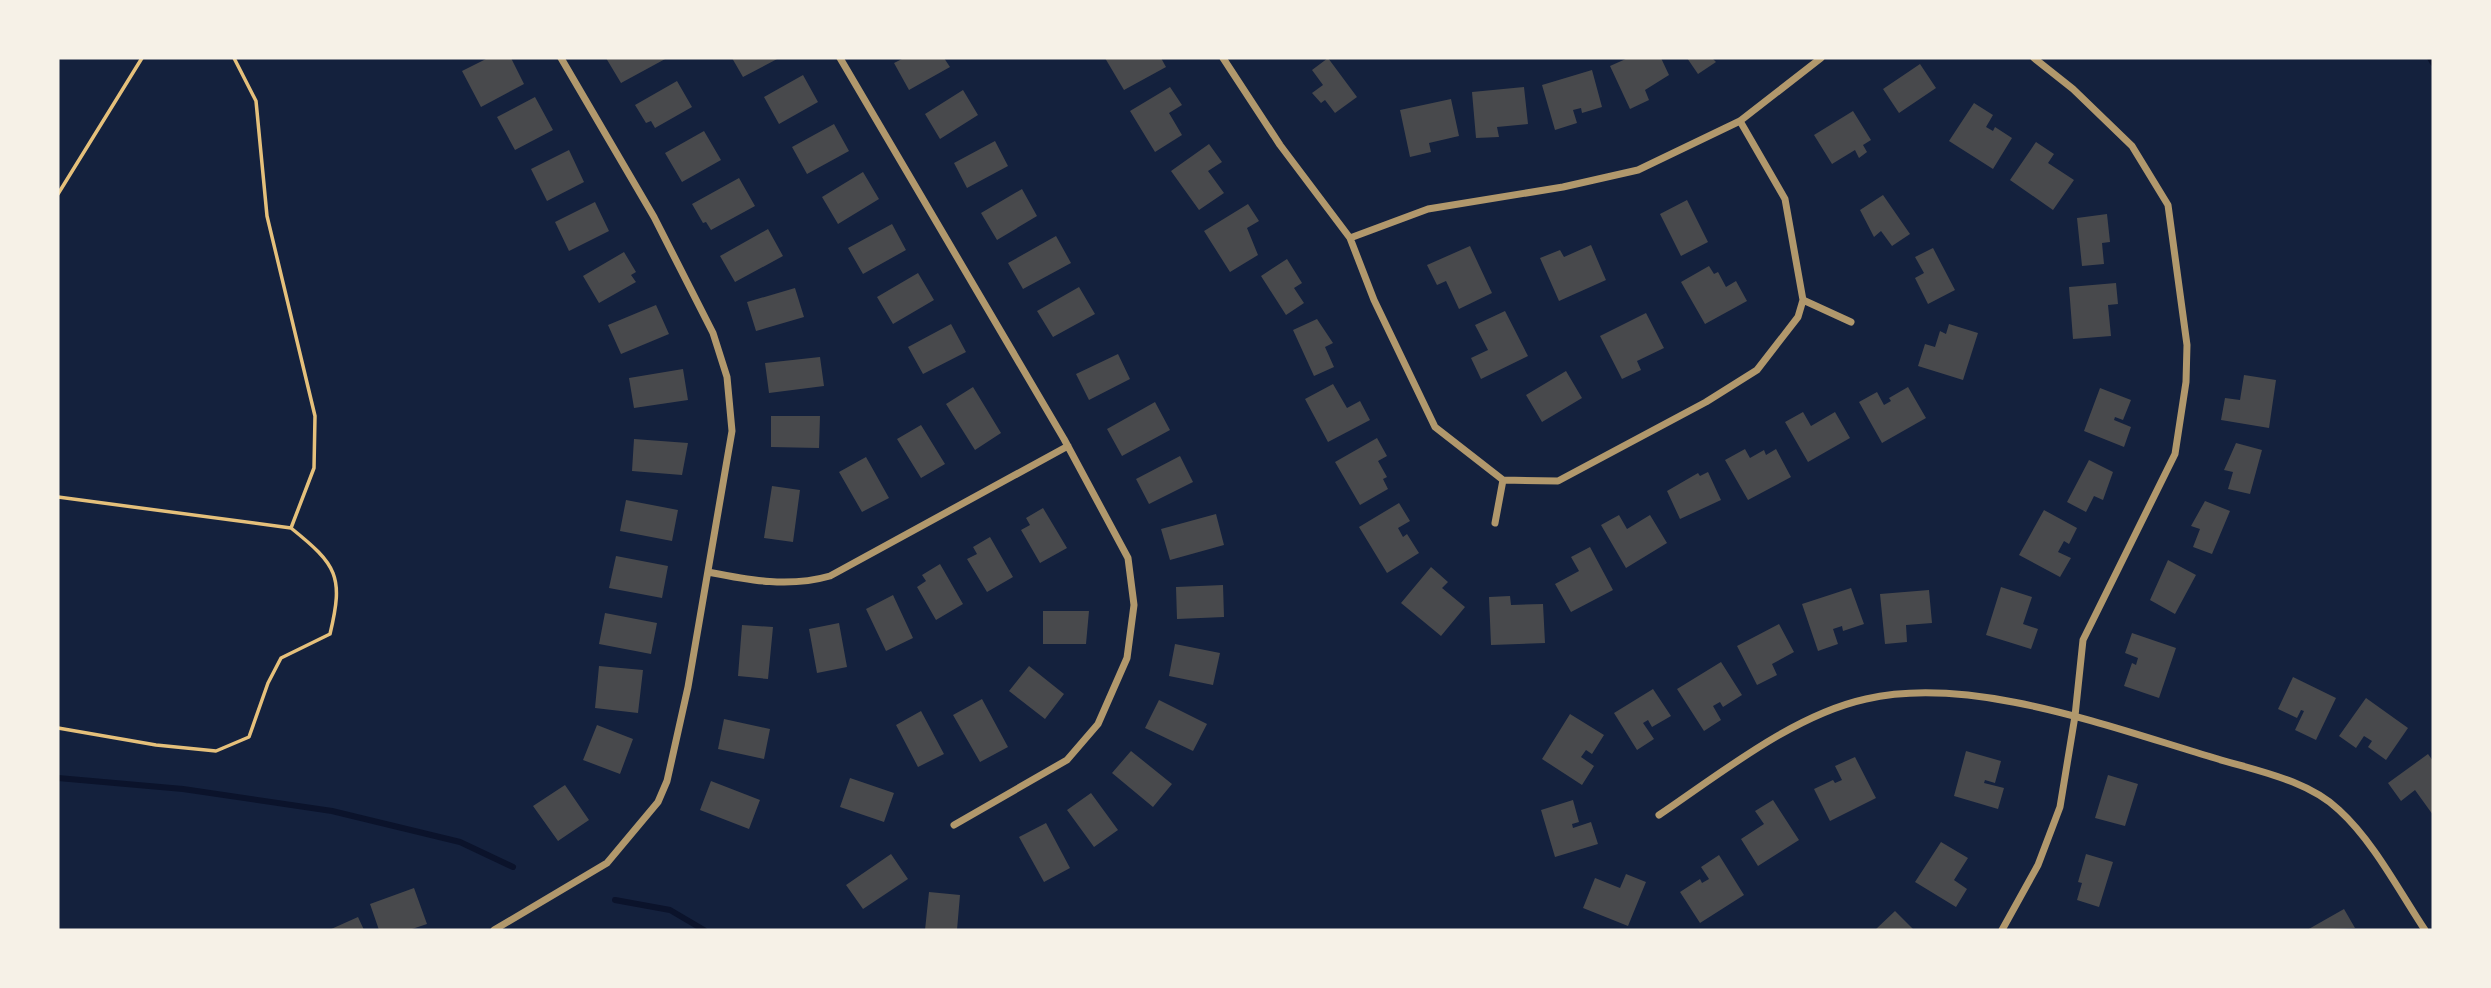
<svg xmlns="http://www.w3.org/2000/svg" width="2491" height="988" font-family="'Source Serif 4',serif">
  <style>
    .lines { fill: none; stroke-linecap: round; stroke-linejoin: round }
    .stream { stroke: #0b132b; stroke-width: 6 }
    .building { fill: #48494c }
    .path { stroke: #e5c07b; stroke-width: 3.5 }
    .minor { stroke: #b1986c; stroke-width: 7 }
  </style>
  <rect width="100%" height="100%" fill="#14213d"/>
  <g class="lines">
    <path class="stream" d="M2430,58L2433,63
      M58,778L183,789L332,811L460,842L513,867
      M615,900L670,910L704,930"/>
  </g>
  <path class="building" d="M488,58H511L524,84L481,107L462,71Z
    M606,58H667L621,83Z
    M732,58H779L743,77Z
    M904,58H944L950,67L909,90L894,63Z
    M1105,58H1161L1166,67L1124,90Z
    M1328,58L1357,97L1335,113L1325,100L1321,103L1312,93L1323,85L1312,70Z
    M1628,58H1661L1669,75L1645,90L1649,100L1630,109L1610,66Z
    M1687,58H1712L1716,62L1698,74Z
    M1920,64L1936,88L1899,113L1883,89Z
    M1592,70L1602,107L1582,113L1581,108L1573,110L1577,123L1555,130L1542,85Z
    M803,75L818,102L779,124L764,97Z
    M677,81L692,107L655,128L651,121L646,123L635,105Z
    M1170,87L1182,105L1169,113L1182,135L1155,152L1130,111Z
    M1524,87L1528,124L1497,127L1499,137L1476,138L1472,92Z
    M963,90L978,115L940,139L925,114Z
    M535,97L553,130L515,150L497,117Z
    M1451,99L1459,136L1429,143L1431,152L1410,157L1400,110Z
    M1974,103L1993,115L1986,127L1993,131L1995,127L2012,138L1993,169L1949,141Z
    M1853,111L1871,140L1863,145L1867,152L1859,158L1855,150L1832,164L1814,135Z
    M834,124L849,151L807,174L792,147Z
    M704,131L721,160L682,182L665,153Z
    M995,141L1008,166L967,188L954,163Z
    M2036,142L2054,154L2048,163L2074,180L2053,210L2010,180Z
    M1209,144L1222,162L1208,171L1224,193L1199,210L1171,171Z
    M569,150L584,182L547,201L531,169Z
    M863,172L879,199L838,224L822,197Z
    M739,178L755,206L711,230L706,222L703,223L692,204Z
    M1022,189L1037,216L997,240L981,213Z
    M1883,195L1910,234L1892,246L1881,231L1874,237L1860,210Z
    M1687,200L1708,242L1681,256L1660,214Z
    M595,202L609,231L569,251L555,222Z
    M1248,204L1259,221L1247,228L1258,255L1230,272L1204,231Z
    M2107,214L2110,242L2102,243L2104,264L2082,266L2077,218Z
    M892,224L906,250L863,274L848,248Z
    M768,229L783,256L735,282L720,256Z
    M1056,236L1071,263L1023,289L1008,263Z
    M1591,245L1606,280L1559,301L1540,258L1560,250L1564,257Z
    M1470,246L1492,293L1459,309L1446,281L1437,285L1427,265Z
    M1933,248L1955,290L1928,304L1915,278L1924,273L1915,257Z
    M624,252L636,272L631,275L636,282L599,303L583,276Z
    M1287,259L1302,283L1294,288L1304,303L1286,315L1261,276Z
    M1709,266L1714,274L1718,272L1726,287L1736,281L1747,301L1705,324L1681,282Z
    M918,273L934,300L893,324L877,297Z
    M2116,283L2118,304L2108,305L2111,336L2073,339L2069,287Z
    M1079,287L1095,314L1053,337L1037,311Z
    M795,288L804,317L756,331L747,302Z
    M656,305L669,334L621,354L608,325Z
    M1505,311L1528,356L1481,379L1471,358L1488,350L1475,325Z
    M1646,313L1664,348L1637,361L1641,370L1622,379L1600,336Z
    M1317,319L1333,343L1325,347L1334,367L1314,376L1293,330Z
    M951,324L966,352L923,374L908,347Z
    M1949,324L1978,333L1963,380L1918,366L1925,344L1935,347L1940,331L1946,334Z
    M1118,354L1130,379L1089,400L1076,374Z
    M820,357L824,386L769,393L765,363Z
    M683,369L688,400L634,408L629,378Z
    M1566,371L1582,398L1542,422L1526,395Z
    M2244,375L2276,380L2269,428L2221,420L2225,398L2240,400Z
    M1333,384L1347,408L1360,401L1370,420L1328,442L1305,399Z
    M973,387L1001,433L975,450L946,404Z
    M1908,387L1926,418L1882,443L1859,402L1877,392L1884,405L1891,401L1889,398Z
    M2100,388L2131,400L2123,420L2115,417L2114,420L2131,427L2124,447L2084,431Z
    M1155,402L1170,430L1122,456L1107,429Z
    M1803,412L1811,426L1835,412L1850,438L1808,462L1785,422Z
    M771,416H820L819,448L771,447Z
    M921,425L945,464L921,478L897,439Z
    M1377,438L1387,456L1378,461L1387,477L1383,479L1388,489L1360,505L1335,462Z
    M634,439L688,443L682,475L632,471Z
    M2236,443L2262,450L2250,494L2228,489L2233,472L2224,470Z
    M1745,449L1750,458L1764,450L1766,455L1776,449L1791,477L1748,500L1725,460Z
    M1180,456L1193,482L1149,504L1136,479Z
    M866,457L889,498L862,512L839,472Z
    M2089,460L2113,472L2103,500L2094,496L2086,512L2067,502Z
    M1708,472L1721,500L1680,519L1667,491L1698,473L1700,476Z
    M772,486L800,490L793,542L764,538Z
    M626,500L678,510L672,541L620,531Z
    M2205,501L2230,511L2212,554L2193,547L2200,529L2191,526Z
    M1399,503L1410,521L1398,528L1403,537L1407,534L1419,553L1387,573L1359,527Z
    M1043,508L1067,548L1040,563L1021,530L1030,525L1026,518Z
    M2044,510L2077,528L2069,544L2064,541L2058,552L2071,558L2060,577L2019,555Z
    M1216,514L1224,545L1170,560L1161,529Z
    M1619,515L1627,529L1650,515L1667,543L1626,568L1601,525Z
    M990,537L1013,577L987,592L967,559L977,554L973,547Z
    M1590,547L1613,590L1571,612L1555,584L1579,571L1571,557Z
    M616,556L668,566L662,598L609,588Z
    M2168,560L2196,575L2175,614L2150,600Z
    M940,564L963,604L936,620L917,587L926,581L922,575Z
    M1431,567L1448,582L1442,588L1465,607L1441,636L1401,603Z
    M1223,585L1224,617L1177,619L1176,587Z
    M2001,587L2032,597L2023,624L2038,629L2031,649L1986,635Z
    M1851,588L1864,624L1843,631L1842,626L1833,629L1838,644L1818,651L1802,604Z
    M1929,590L1932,623L1906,625L1907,642L1885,644L1880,594Z
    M893,595L913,638L886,651L866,609Z
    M1510,596L1511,605L1543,604L1545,643L1491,645L1489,597Z
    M1043,611H1089L1086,644H1043Z
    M605,613L657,623L651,654L599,644Z
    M839,623L847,667L817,673L809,629Z
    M1779,624L1794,652L1772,664L1777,675L1757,685L1737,646Z
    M742,625L773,627L768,679L738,676Z
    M2132,633L2176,648L2159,698L2124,686L2132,663L2136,665L2138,658L2125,653Z
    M1175,644L1220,653L1213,685L1169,676Z
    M1721,662L1742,695L1723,707L1720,702L1713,706L1721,720L1704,731L1677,689Z
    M599,666L643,670L638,713L595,708Z
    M1029,666L1064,694L1045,719L1009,691Z
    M2293,677L2336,698L2316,740L2295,730L2304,711L2301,710L2297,718L2278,709Z
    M1653,689L1671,716L1652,727L1648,720L1643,723L1654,739L1637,750L1614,713Z
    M2366,698L2408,728L2386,760L2368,747L2372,741L2364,736L2356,748L2339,736Z
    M982,699L1008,747L980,762L953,715Z
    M1159,700L1207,724L1193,751L1145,728Z
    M921,711L944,754L918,767L896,725Z
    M1570,714L1604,735L1592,754L1586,750L1581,757L1594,766L1582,785L1542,759Z
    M724,719L770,729L764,759L718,749Z
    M597,725L633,739L620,774L583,760Z
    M1131,751L1172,784L1153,807L1112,773Z
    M1966,751L2001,761L1995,783L1985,780L1984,783L2004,788L1998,809L1954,796Z
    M2428,754L2433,761V815L2415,790L2401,801L2388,783Z
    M1855,757L1876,798L1830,821L1814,789L1833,780L1835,783L1842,780L1835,766Z
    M2108,775L2138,784L2125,826L2095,818Z
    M850,778L894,793L884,822L840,807Z
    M711,781L760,800L749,829L700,810Z
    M565,785L589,820L558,841L533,806Z
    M1091,793L1118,830L1094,847L1067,810Z
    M1573,800L1579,822L1572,824L1573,828L1591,822L1598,844L1555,857L1541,810Z
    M1773,800L1799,840L1758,866L1741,839L1764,824L1755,811Z
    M1046,823L1070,868L1044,882L1019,837Z
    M1941,842L1968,858L1954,880L1967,889L1956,907L1915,882Z
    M891,854L908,879L863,909L846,885Z
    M2086,854L2113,862L2099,907L2077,900L2082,883L2078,882Z
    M1719,855L1744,895L1700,923L1680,892L1700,879L1702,883L1709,879L1701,867Z
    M1626,874L1646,882L1628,926L1583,908L1595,878L1620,888Z
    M414,888L427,924L409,930H379L370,904Z
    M929,892L960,895L957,930H925Z
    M2344,909L2355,928L2307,930Z
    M1895,911L1914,930H1875Z
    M358,917L364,930H329Z"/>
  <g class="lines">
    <path class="path" d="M234,58L256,101L267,216L315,416L314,468L291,528
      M58,194L142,58
      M58,497L291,528C337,565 344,576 330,634L281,658L268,683L249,737L216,751L156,745L58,728"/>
    <path class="minor" d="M840,58L1064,439L1128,558L1134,605L1127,658L1098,724L1067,760L954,825
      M1223,58L1280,145L1350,238L1374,300L1435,427L1503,480L1558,481L1706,402L1757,370L1798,317L1803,300L1785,199L1740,121
      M1350,238L1428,209L1563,187L1638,170L1740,121L1821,58
      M1803,300L1851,322
      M1495,523L1503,480
      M708,572C749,580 788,588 830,576L1068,446
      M1659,815C1720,774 1793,715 1866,699C1971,675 2107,726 2208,756C2251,770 2305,778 2339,810C2374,842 2399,891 2425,930
      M494,930L607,863L658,802L667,781L688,687L732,431L727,377L713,333L654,217L561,58
      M2002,930L2038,865L2060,807L2075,716L2083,640L2175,454L2186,382L2187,345L2168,205L2132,146L2073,89L2034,58"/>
  </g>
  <rect width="2491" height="988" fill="none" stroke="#f6f1e7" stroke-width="119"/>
</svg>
